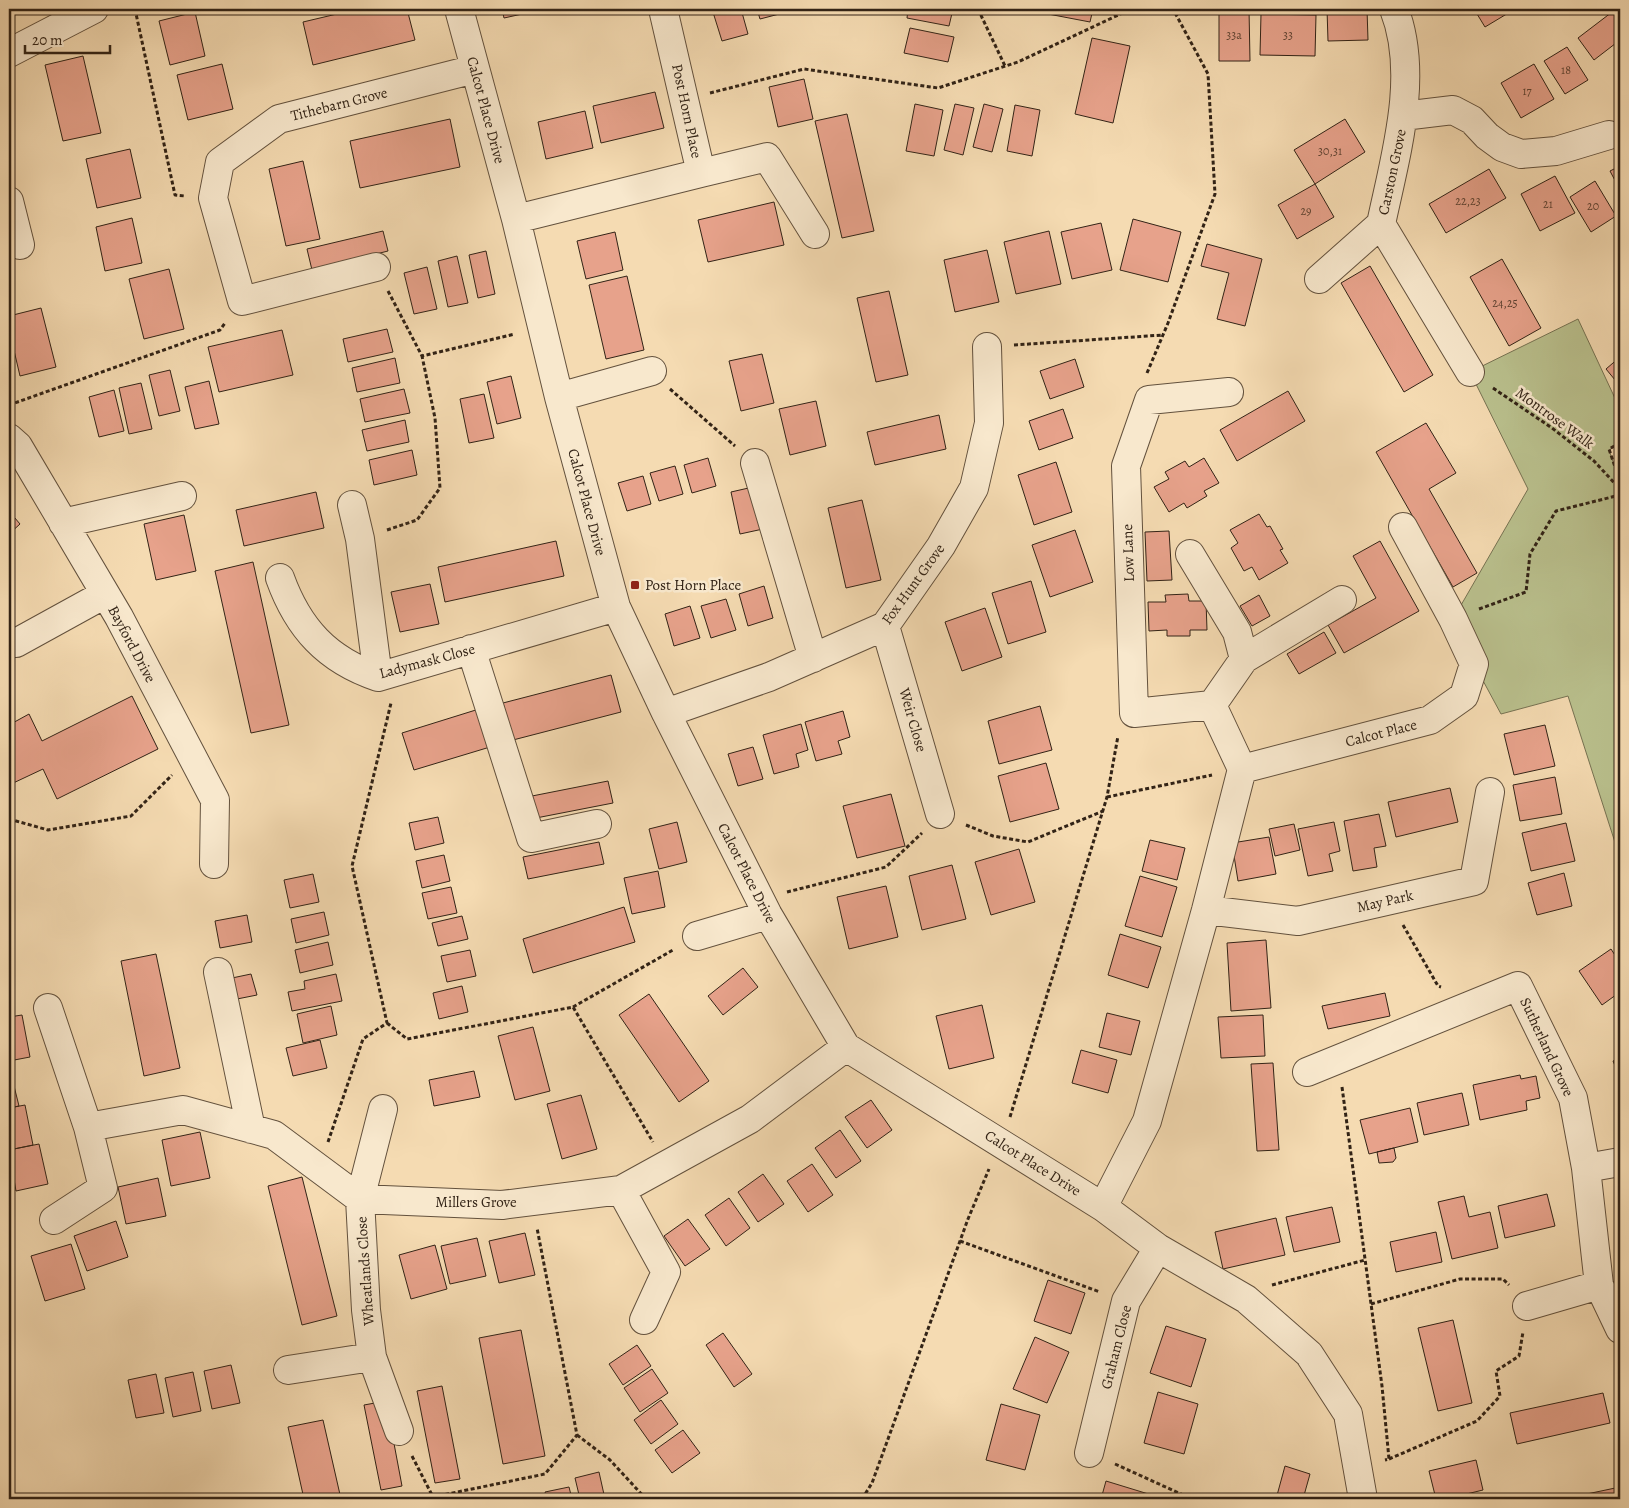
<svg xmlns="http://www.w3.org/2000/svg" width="1629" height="1508" font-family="Alegreya,serif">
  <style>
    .green { fill: #bac18e; stroke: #767252 }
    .building { fill: #e7a28b; stroke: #322316 }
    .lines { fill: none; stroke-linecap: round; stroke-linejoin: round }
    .minor-casing { stroke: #63513d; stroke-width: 30 }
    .path { stroke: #322316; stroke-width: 3; stroke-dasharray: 4 2.5; stroke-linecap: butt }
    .minor { stroke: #f8e8cd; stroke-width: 28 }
    .poi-dot { fill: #8f2418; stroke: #f8e8cd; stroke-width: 2 }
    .labels { text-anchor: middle; stroke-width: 5; stroke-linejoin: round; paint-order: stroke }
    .number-label { font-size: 12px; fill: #5f4333 }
    .street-label { font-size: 15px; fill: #322316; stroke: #f8e8cd }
    .poi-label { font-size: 15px; fill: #322316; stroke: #f8e8cd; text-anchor: start }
  </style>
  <rect width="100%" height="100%" fill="#f5dbb2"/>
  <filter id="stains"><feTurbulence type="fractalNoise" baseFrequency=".004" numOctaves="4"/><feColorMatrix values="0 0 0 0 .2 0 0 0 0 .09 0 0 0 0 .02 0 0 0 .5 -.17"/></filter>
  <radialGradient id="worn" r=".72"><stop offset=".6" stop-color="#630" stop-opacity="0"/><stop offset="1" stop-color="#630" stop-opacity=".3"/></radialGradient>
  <path class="green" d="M1578,319L1620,409V443L1609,450L1620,482V858L1568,696L1501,714L1474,664L1453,619L1528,489L1470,372Z"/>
  <path class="building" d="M358,9H407L415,40L313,65L303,22Z
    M502,9H545L504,18Z
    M712,9H741L748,34L722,41Z
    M757,9H786L787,12L760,19Z
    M908,9H953L949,26L907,18Z
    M1022,9H1093L1090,22Z
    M1219,9H1249L1250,61H1219Z
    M1327,9H1367L1368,40L1328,41Z
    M1474,9H1515L1485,27Z
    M1616,9H1620V40L1594,60L1578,38Z
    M195,12L205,56L170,65L159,21Z
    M1261,14L1316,15L1315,56L1260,55Z
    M910,28L954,37L948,62L904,53Z
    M1092,38L1130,46L1113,123L1075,114Z
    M1567,47L1588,80L1565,94L1544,61Z
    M83,56L101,133L63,141L45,65Z
    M222,64L233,109L188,120L177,75Z
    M1534,64L1554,99L1521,118L1501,83Z
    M804,79L813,119L778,127L769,87Z
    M655,92L664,128L601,143L593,106Z
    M915,104L943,110L934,156L906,151Z
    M955,104L974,108L963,155L944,150Z
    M984,104L1003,109L992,152L973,147Z
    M1015,105L1040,110L1032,156L1007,151Z
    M585,111L593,148L546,159L538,122Z
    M847,114L874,231L842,238L815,121Z
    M450,119L460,167L360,188L350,141Z
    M1345,119L1365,152L1315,184L1294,150Z
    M130,149L141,198L97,208L86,159Z
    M303,161L320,239L286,246L269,169Z
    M1620,166V190L1610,171Z
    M1489,169L1506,198L1446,233L1429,204Z
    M1555,176L1575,213L1540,231L1521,194Z
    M1595,181L1616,216L1591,232L1570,197Z
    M1315,184L1334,217L1297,239L1278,205Z
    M774,202L784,245L708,262L698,220Z
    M132,218L142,263L105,271L96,227Z
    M1133,219L1181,232L1168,282L1120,270Z
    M1101,223L1112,270L1072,279L1061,232Z
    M383,231L388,251L312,270L307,249Z
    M1049,231L1061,284L1016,294L1004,242Z
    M615,232L623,270L586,279L577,241Z
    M1207,244L1262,259L1245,326L1217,319L1229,273L1201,266Z
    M987,250L999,302L955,312L944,260Z
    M486,251L495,294L478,298L469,255Z
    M457,256L468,303L448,307L438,261Z
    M1502,259L1541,328L1509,346L1470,277Z
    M1370,266L1433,375L1404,392L1341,283Z
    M427,267L437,309L414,314L404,273Z
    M169,269L184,329L144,339L129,279Z
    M627,276L644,350L606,359L589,285Z
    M889,291L908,375L876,382L857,298Z
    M41,308L56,367L20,376L9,329V316Z
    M387,329L393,352L348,362L343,339Z
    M282,330L293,375L219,392L208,347Z
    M762,354L774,403L741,411L729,361Z
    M1620,357V386L1606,369Z
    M395,358L400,383L357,392L352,368Z
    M1075,359L1084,387L1050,399L1040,371Z
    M170,370L180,411L159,416L149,375Z
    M511,376L521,418L497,424L487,382Z
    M209,381L219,424L195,429L185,387Z
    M141,383L152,429L129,434L119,388Z
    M404,389L410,413L365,422L360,399Z
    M114,390L124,431L99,437L89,397Z
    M1288,391L1305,421L1237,461L1220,430Z
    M484,394L494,438L469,443L460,399Z
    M816,401L826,446L790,455L779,409Z
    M1063,409L1073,438L1039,450L1029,421Z
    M939,415L946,449L875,465L867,432Z
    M405,420L409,442L367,451L362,430Z
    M1426,423L1456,473L1429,489L1477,573L1453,587L1376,452Z
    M412,450L417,475L374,485L369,460Z
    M708,458L716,486L692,493L684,465Z
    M1204,458L1219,483L1204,491L1207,496L1187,508L1184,503L1169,512L1154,487L1169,479L1165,472L1185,461L1189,467Z
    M1056,462L1072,512L1034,525L1018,475Z
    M675,466L683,494L659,501L650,473Z
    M643,476L651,504L627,511L618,483Z
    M753,487L763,529L740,534L731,492Z
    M316,492L324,528L244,546L236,510Z
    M862,500L881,580L846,588L828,508Z
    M9,511L20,524L9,534Z
    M1259,514L1267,527L1270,526L1283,549L1280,550L1288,563L1259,580L1252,567L1244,571L1231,548L1238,543L1230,530Z
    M184,515L196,571L156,580L144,524Z
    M1075,530L1093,582L1050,597L1032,545Z
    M1169,531L1172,580L1147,581L1145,532Z
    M556,541L564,576L445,602L438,567Z
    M1380,541L1419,611L1344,653L1328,625L1376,598L1353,556Z
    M253,562L289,725L251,733L215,571Z
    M1031,581L1046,632L1008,644L992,593Z
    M430,584L439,624L400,632L391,592Z
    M764,586L773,618L748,626L739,594Z
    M1188,594L1189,601H1206L1207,630H1190V636H1167V630L1149,631L1148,602H1166L1165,595Z
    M1259,595L1270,616L1252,626L1240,606Z
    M726,599L736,630L711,638L701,606Z
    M690,606L700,638L674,646L665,614Z
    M985,608L1002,657L962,671L945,622Z
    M1324,632L1336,653L1299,674L1287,654Z
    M611,675L621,712L513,740L503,703Z
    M132,696L158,749L57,799L43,769L9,785V725L29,714L42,741Z
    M1040,706L1052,750L999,764L988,721Z
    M479,709L490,747L414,770L402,733Z
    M843,711L850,737L838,741L842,754L816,761L805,722Z
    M801,724L808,750L796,754L799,767L774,774L763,735Z
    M1545,725L1555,766L1514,775L1504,734Z
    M753,747L763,779L738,786L728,754Z
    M1046,763L1059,809L1010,822L998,776Z
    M1555,777L1562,814L1520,821L1513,785Z
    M608,781L613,803L536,818L532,796Z
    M1450,788L1458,822L1396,837L1388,802Z
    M891,794L905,846L857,858L843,806Z
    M1379,814L1386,846L1374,848L1377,867L1353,871L1344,821Z
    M438,817L444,843L415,850L409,823Z
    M677,822L687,862L659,869L649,829Z
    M1334,822L1340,851L1329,854L1333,871L1308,876L1298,829Z
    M1566,823L1575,861L1531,871L1522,833Z
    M1294,824L1300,850L1275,856L1269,829Z
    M1269,837L1276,874L1238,881L1232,843Z
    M1150,840L1185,848L1177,880L1142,871Z
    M599,842L604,864L528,879L523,857Z
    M1019,849L1035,902L991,915L975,862Z
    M444,855L450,881L422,888L416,861Z
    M952,865L966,919L922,930L909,876Z
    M658,871L665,907L632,914L624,878Z
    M1564,873L1572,906L1537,915L1528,883Z
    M313,874L319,902L290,908L284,880Z
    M1140,876L1177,887L1162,937L1125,926Z
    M886,886L898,937L849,949L837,897Z
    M451,887L457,913L428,919L422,893Z
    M624,907L635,942L533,973L523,939Z
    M324,912L329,935L296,943L291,919Z
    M247,915L252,942L220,948L215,921Z
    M462,916L468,939L438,946L432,923Z
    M1120,934L1161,947L1148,988L1108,975Z
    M1266,940L1271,1008L1231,1011L1227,943Z
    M328,942L333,965L300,973L295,950Z
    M1611,949L1620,963V992L1602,1005L1579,971Z
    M470,950L476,976L447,982L441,956Z
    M156,954L180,1068L144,1076L121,961Z
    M743,968L758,987L723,1015L708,996Z
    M251,974L257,995L237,999L232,978Z
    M336,974L342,1001L292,1011L288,992L305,989L304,981Z
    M462,986L468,1012L439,1019L433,993Z
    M1385,993L1390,1016L1328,1029L1322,1006Z
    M649,994L709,1081L679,1102L619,1015Z
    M982,1005L994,1058L949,1069L936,1016Z
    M331,1006L337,1035L303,1043L297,1014Z
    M1107,1013L1140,1021L1131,1055L1099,1047Z
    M22,1015L30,1057L9,1061V1017Z
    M1263,1015L1265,1056L1221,1058L1218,1017Z
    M533,1027L550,1091L515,1100L498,1036Z
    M320,1040L327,1068L293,1076L286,1048Z
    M1081,1050L1117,1060L1108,1093L1072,1083Z
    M1620,1058V1078L1613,1061Z
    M1273,1063L1279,1150L1257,1151L1251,1064Z
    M9,1066L19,1106L9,1108Z
    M474,1071L480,1097L434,1106L429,1080Z
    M1520,1075L1521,1079L1536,1076L1540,1098L1526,1101L1527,1110L1480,1120L1473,1085Z
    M1462,1093L1469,1125L1424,1135L1417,1103Z
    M581,1095L597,1149L562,1159L547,1104Z
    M871,1100L892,1130L867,1148L845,1117Z
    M25,1105L33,1145L9,1150V1108Z
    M1410,1108L1418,1142L1369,1154L1360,1120Z
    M840,1130L861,1161L836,1178L815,1148Z
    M200,1132L210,1178L171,1186L162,1140Z
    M39,1144L48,1184L16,1191L9,1150Z
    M1394,1148L1396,1158L1393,1162L1379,1163L1377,1152Z
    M812,1164L833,1195L808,1212L787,1181Z
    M763,1174L784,1204L758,1222L738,1192Z
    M302,1177L337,1316L302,1325L268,1186Z
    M158,1178L166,1216L126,1224L118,1187Z
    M1547,1194L1555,1226L1505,1238L1498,1206Z
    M1464,1196L1469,1217L1490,1212L1498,1248L1452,1259L1438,1202Z
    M729,1198L750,1228L726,1246L705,1215Z
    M1332,1207L1340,1242L1294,1252L1286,1217Z
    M1276,1218L1285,1255L1223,1269L1215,1232Z
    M688,1219L710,1249L685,1266L664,1236Z
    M116,1221L128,1257L87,1271L74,1236Z
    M1436,1232L1442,1262L1396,1272L1390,1242Z
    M525,1233L535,1275L499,1283L489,1241Z
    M477,1238L486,1276L450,1284L441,1246Z
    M71,1244L85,1289L45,1301L31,1256Z
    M435,1245L447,1289L411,1299L399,1255Z
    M1048,1280L1085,1293L1071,1334L1034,1321Z
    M1453,1320L1472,1403L1438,1411L1418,1328Z
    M1166,1326L1206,1339L1191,1387L1150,1373Z
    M521,1330L545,1456L503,1464L479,1338Z
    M723,1333L752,1374L734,1387L706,1345Z
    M1035,1337L1069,1352L1047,1403L1013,1389Z
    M637,1345L651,1366L623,1385L609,1364Z
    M231,1365L240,1403L212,1409L204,1371Z
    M652,1369L668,1393L640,1412L624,1388Z
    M193,1372L201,1411L173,1417L165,1378Z
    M156,1374L164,1413L136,1418L128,1380Z
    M442,1386L460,1479L435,1483L417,1391Z
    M1158,1392L1198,1404L1184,1454L1144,1443Z
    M1603,1393L1610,1423L1517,1444L1510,1413Z
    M661,1400L678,1424L651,1444L634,1420Z
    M386,1401L402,1486L381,1490L364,1405Z
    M1001,1404L1040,1415L1025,1470L986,1460Z
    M323,1420L341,1499H304L288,1427Z
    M683,1430L700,1453L672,1473L655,1450Z
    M1476,1460L1483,1490L1446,1499H1436L1429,1471Z
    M1285,1466L1310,1474L1303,1499H1276Z
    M599,1472L605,1499H580L575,1478Z
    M1106,1481L1155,1496L1154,1499H1101Z
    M569,1487L572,1499H547L545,1492Z
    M1620,1487V1499H1563Z"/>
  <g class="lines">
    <defs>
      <path id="minor" d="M459,9L516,219L559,397L616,607L666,713L768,915L846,1047L1103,1207L1158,1248L1246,1299L1309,1354L1348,1414L1363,1499
        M1394,9C1420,75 1395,157 1381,224L1470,372
        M9,53L94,9
        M1403,116L1453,110L1472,120L1487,136L1502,147L1521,154L1556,151L1609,135
        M701,173L767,157L815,234
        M9,201L20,245
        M516,219L701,173L663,9
        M376,267L242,301L213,198L220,162L279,119L475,69
        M1319,279L1381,224
        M559,397L652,371
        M9,438L18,446L119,617L215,800L214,864
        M755,463L813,658
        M352,505L360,539L378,677
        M63,523L182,496
        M1190,554L1237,632L1244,659
        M280,578C298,628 327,660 378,677L616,607
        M885,626L940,814
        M16,643L105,594
        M471,649L531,838L597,824
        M1212,705L1134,713L1126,466L1149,400L1229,392
        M666,713L769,677L885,626L941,546L974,488L989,423L987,347
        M1242,769L1430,720L1464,696L1474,664L1453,619L1403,527
        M1242,769L1212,705L1244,659L1342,600
        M1206,910L1298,921L1474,881L1490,792
        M697,936L768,915
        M218,972L251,1129
        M48,1008L88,1127L103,1188L54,1220
        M1307,1072L1518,986L1573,1098L1586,1168L1599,1285L1620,1329
        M383,1109L360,1199L366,1310L372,1357L399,1431
        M88,1127L183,1110L274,1135L360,1199L502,1205L621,1190L750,1119L846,1047
        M1586,1168L1620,1162
        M621,1190L666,1272L644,1320
        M1103,1207L1147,1121L1206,910L1242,769
        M1527,1306L1599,1285
        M288,1370L372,1357
        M1089,1453L1126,1301L1158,1248"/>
    </defs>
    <use href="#minor" class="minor-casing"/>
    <path class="path" d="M135,9L175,195L185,196
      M978,9L1005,66
      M710,93L804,69L938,88L1018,62L1131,9
      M388,291L422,356L515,334
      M1014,345L1163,335
      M1147,373L1168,323L1215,194L1208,74L1173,9
      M1493,388L1552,428L1594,461L1620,489
      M670,389L735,446
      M9,405L220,330L225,323
      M1620,443L1609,449L1620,482
      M387,530L417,520L440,488L435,418L422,356
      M1479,609L1526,592L1530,554L1556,511L1620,495
      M1107,797L1212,775
      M9,819L48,830L131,816L172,775
      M966,825L993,836L1028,842L1103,811
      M787,892L886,867L922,833
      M1403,925L1438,986L1441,987
      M573,1007L673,950
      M387,1023L407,1039L573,1007L653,1142
      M1342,1087L1382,1386L1389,1459L1385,1460
      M1010,1117L1107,797L1118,736
      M328,1142L363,1039L387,1023L352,866L391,703
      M960,1241L1100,1292
      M1272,1285L1365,1260
      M1371,1304L1460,1279H1503L1509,1285
      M577,1435L610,1460L646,1499
      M412,1456L433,1497L545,1474L577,1435L537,1228
      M1389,1459L1477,1421L1500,1396L1496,1371L1519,1356L1523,1332
      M1115,1464L1192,1499
      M862,1499L872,1483L968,1219L989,1169"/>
    <use href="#minor" class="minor"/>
  </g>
  <rect class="poi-dot" x="630" y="580" width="10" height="10" rx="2.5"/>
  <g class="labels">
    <g class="number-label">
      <text x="1234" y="39">33a</text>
      <text x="1288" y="39">33</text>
      <text x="1566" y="74">18</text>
      <text x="1527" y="95">17</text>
      <text x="1330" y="155">30,31</text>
      <text x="1468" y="205">22,23</text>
      <text x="1548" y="208">21</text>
      <text x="1593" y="210">20</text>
      <text x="1306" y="215">29</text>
      <text x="1505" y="307">24,25</text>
    </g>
    <g class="street-label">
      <text transform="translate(339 104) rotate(-14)" y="5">Tithebarn Grove</text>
      <text transform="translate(486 110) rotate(75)" y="5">Calcot Place Drive</text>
      <text transform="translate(687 111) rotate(78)" y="5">Post Horn Place</text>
      <text transform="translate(1392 172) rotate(-78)" y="5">Carston Grove</text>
      <text transform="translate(1555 418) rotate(36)" y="5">Montrose Walk</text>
      <text transform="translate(587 502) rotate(75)" y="5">Calcot Place Drive</text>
      <text transform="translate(1128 553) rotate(-92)" y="5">Low Lane</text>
      <text transform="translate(913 584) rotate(-54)" y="5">Fox Hunt Grove</text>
      <text transform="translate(132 644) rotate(62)" y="5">Bayford Drive</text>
      <text transform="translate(427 661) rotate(-15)" y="5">Ladymask Close</text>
      <text transform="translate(913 720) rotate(74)" y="5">Weir Close</text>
      <text transform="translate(1381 733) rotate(-14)" y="5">Calcot Place</text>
      <text transform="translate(747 873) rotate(63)" y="5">Calcot Place Drive</text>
      <text transform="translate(1385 901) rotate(-13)" y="5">May Park</text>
      <text transform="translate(1547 1047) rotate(65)" y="5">Sutherland Grove</text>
      <text transform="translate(1033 1163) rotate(32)" y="5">Calcot Place Drive</text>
      <text x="476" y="1207">Millers Grove</text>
      <text transform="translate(365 1271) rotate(-94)" y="5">Wheatlands Close</text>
      <text transform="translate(1116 1347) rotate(-76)" y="5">Graham Close</text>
    </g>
    <g class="poi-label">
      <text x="645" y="590">Post Horn Place</text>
    </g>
  </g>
  <rect width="1629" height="1508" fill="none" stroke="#f5dbb2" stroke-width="30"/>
  <rect x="10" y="10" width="1609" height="1488" fill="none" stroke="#322316" stroke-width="2.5"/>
  <rect x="15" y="15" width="1599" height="1478" fill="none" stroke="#322316"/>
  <path d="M25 45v8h85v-8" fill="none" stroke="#322316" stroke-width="2.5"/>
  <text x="32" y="45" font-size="15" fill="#322316" stroke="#f8e8cd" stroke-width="4" paint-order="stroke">20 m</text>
  <rect width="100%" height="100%" filter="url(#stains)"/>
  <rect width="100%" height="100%" fill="url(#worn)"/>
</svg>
